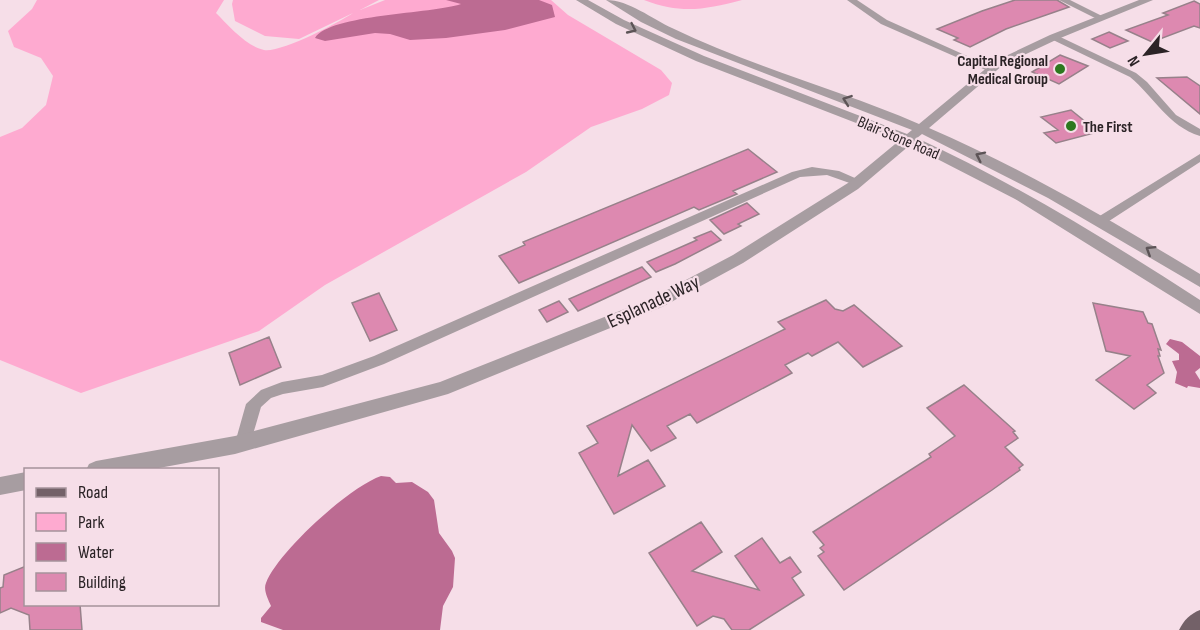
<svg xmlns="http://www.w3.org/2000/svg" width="1200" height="630" font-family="'Sofia Sans Condensed',sans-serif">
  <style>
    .green { fill: #feaad0 }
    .water { fill: #bc6b92 }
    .building { fill: #dd89b0; stroke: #97818a; stroke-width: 1.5 }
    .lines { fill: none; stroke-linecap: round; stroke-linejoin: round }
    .minor { fill: #a79da1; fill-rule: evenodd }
    .tertiary { fill: #a79da1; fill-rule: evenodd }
    .primary { fill: #736168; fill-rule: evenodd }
    .oneway { stroke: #5d5457 }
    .poi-dot { fill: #2d781f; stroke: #f6dee8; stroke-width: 2 }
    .labels { text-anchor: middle; stroke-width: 4.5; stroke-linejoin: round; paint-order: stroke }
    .far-poi-label { font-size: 16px; font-weight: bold; fill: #2b2326; stroke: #f6dee8; text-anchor: end }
    .far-street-label { font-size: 16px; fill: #2b2326; stroke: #f6dee8 }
    .street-label { font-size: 20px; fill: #2b2326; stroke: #f6dee8 }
  </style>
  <rect width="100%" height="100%" fill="#f6dee8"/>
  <path class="green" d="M37,0H224L216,13C228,25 247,47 264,50C281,53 338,23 353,13L299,39L265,36L235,21L232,4L233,0H379L360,10L385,0H551L568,15L661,70L672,83L669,95L642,109L591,127L526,172L325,285L259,331L81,393L0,360V137L22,128L46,105L53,76L41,58L14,47L8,31L32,9Z
    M644,0H742C704,10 681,14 644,0Z"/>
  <path class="water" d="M446,0H539L552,5L555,17L505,30L446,38L410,40L390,34L375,33L325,41L315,38C330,14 432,14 461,4Z
    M1170,339L1182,342L1200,356V368L1195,372L1200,380V388L1188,386L1187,388L1175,383L1177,372L1172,361L1179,360V354L1166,344Z
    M381,476L390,477L396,483L412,482L428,492L434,500L439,533L452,551L455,558L453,587L443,606L440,630H283L261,622V618L271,606C268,599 263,590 266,583C278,552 349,487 381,476Z"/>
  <path class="building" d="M1015,0H1057L1069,7L1006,29L970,47L954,40L958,38L937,29L982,11Z
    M1194,1L1200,4V28L1194,26L1152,42L1126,30L1168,15L1163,13Z
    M1109,32L1128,41L1110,48L1092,39Z
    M1060,55L1088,66L1059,84L1032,72Z
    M1187,77L1200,86V114L1157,78Z
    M1071,110L1098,132L1056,143L1044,133L1058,130L1041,117Z
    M748,149L777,172L733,191L737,194L699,210L694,207L519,283L499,256L525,245L523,242Z
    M747,203L759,214L738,224L741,226L724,234L710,220Z
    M711,231L721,240L675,264L656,272L647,262L697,240L694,238Z
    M642,267L651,277L578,311L569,299Z
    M379,293L397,330L370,341L352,303Z
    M826,300L835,309L843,311L854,305L902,346L863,367L838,342L812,356L808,353L785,365L792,373L697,423L690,414L667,426L676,438L651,451L632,425L618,476L648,460L665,486L614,514L579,453L598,443L587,426L785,329L778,322Z
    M559,301L568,312L547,322L539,310Z
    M1093,303L1143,312L1148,323L1152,324L1161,350L1158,349L1160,356H1158L1164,373L1147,385L1156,393L1134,409L1096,380L1130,356L1106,351Z
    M269,337L281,367L240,385L229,353Z
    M964,385L1015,431L1013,432L1018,438L1005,447L1023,465L1019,468L1020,470L992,490L844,590L818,556L824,552L820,548L824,545L813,532L931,457L929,454L955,436L927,408Z
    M701,522L722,552L692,571L759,590L735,556L762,538L780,563L790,557L801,572L792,578L804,595L749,630H732L724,619L713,616L697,626L649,553Z
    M26,566V604H80L82,630H30L29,615L11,608L0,613V588L3,587L4,575Z"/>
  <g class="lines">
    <path class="minor" d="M847,0H857L887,20L996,69L988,71L881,24Z
      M1059,0H1070L1106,18L1099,20Z
      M1054,34L1136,73L1147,82L1176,115L1200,129V136C1168,126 1154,97 1130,77L1051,39L1050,37Z
      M1200,154V162L1106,223H1098L1096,220L1098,217Z
      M812,167L839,171L864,182L858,186L827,175L800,177L384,364L323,387L283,394L271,398L261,407L249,448L243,450L237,448L235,443L246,404L261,390L282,382L322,375L374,356L792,172Z"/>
    <path class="tertiary" d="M576,0H588L624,20L704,56L907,134L912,130L676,39L641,22L606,0C629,0 652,19 672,28C752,67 838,89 919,124L995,61L1050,35L1139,0H1153L1058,39L1003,65L929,128C1024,169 1112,221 1200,274V287L1048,198L922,134L917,138C1016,184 1109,241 1200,300V314L1015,199L910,145L858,189L743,263L662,307L448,394L235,454L148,470H86L89,464L96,461L235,436L440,382L650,299L733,255L848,183L900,140L696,61L616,24Z
      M26,472V490L0,495V477Z"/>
    <path class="primary" d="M1200,610V630H1179C1184,620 1190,614 1200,610Z"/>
  </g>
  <defs><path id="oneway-chevron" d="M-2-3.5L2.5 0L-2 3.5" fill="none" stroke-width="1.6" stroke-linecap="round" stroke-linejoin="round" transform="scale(1.5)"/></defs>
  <g class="oneway">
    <use href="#oneway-chevron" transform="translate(632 29) rotate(25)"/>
    <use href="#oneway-chevron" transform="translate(847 100) rotate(-160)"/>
    <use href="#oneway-chevron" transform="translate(980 156) rotate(-154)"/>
    <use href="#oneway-chevron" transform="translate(1150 250) rotate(-148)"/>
  </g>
  <g class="poi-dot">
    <circle cx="1060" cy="69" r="6"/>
    <circle cx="1071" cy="126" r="6"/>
  </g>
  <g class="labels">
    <g class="far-poi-label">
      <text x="1048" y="66">Capital Regional<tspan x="1048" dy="18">Medical Group</tspan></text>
      <text x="1083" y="132" text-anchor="start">The First</text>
    </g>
    <g class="far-street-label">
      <text transform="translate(899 137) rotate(23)" y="6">Blair Stone Road</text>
    </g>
    <g class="street-label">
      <text transform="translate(653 301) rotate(-25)" y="7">Esplanade Way</text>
    </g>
  </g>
  <rect x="24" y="468" width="195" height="138" fill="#f6dee8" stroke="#a5939a" stroke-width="1.5"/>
  <rect x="36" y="488" width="30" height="9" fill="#736168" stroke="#a5939a" stroke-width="1.5"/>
  <text x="78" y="498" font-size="18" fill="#2b2326">Road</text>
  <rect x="36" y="513" width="30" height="18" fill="#feaad0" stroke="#a5939a" stroke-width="1.5"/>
  <text x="78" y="528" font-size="18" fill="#2b2326">Park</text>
  <rect x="36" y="543" width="30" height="18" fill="#bc6b92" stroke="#a5939a" stroke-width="1.5"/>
  <text x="78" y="558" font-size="18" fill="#2b2326">Water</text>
  <rect x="36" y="573" width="30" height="18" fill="#dd89b0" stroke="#a5939a" stroke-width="1.5"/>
  <text x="78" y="588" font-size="18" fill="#2b2326">Building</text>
  <g transform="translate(1146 54) rotate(240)" stroke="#f6dee8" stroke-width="4.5" paint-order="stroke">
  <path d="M0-4.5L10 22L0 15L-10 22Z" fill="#2b2326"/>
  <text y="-9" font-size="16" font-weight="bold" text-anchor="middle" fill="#2b2326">N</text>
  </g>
</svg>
